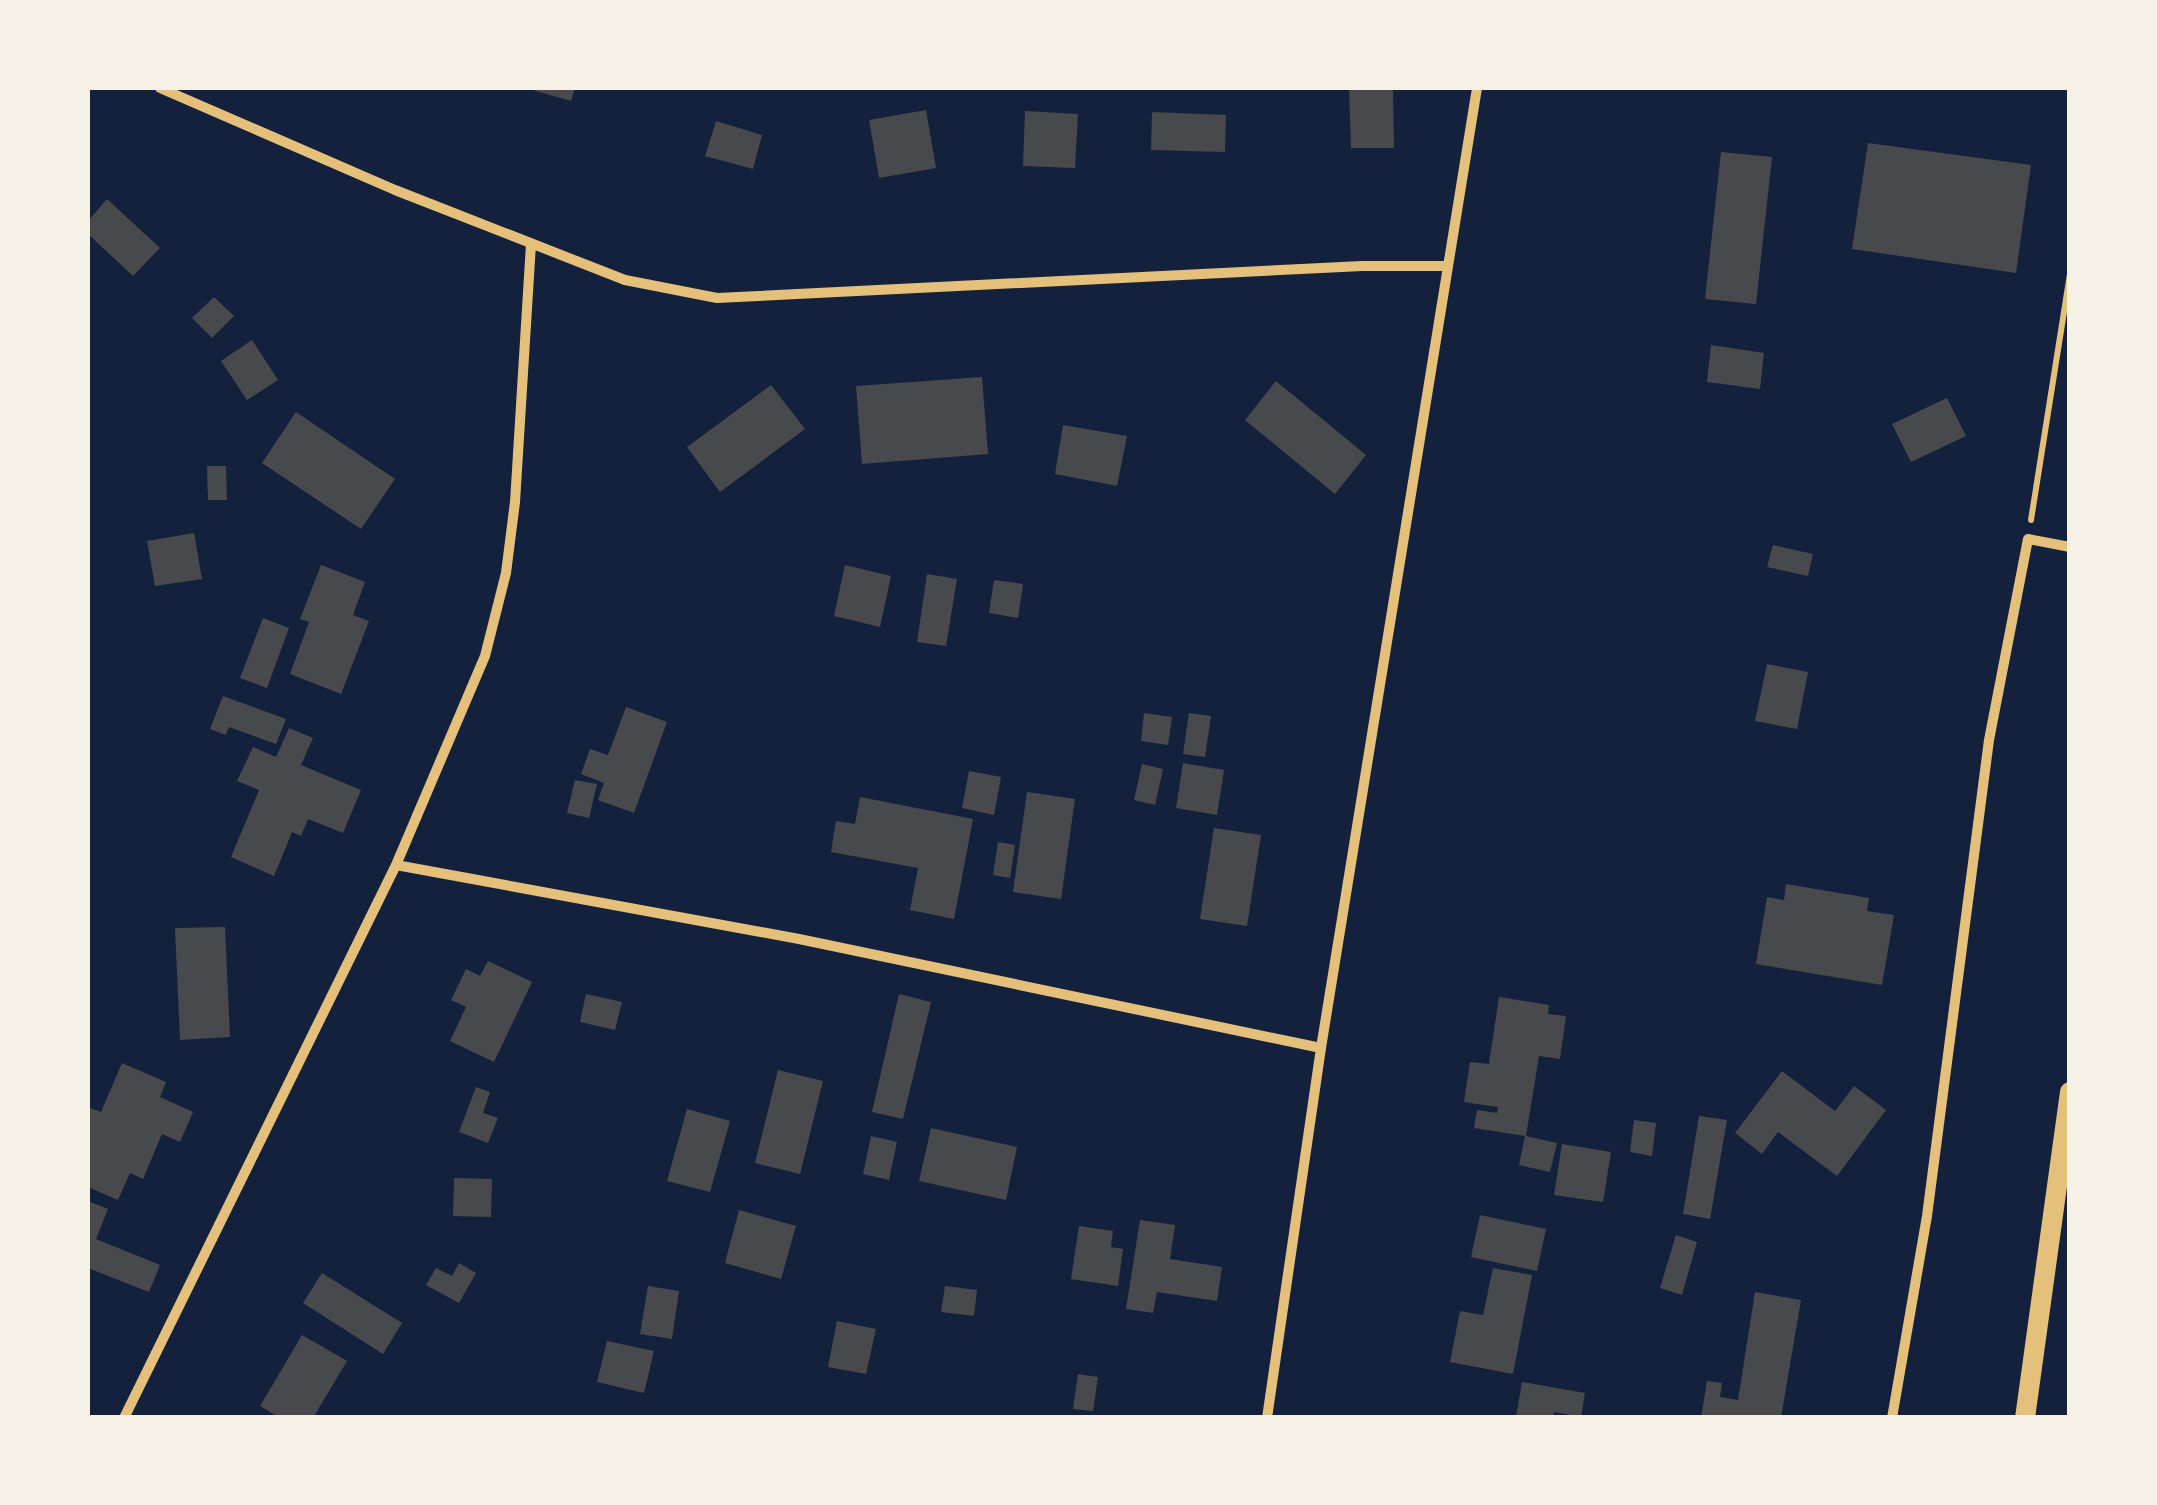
<svg xmlns="http://www.w3.org/2000/svg" width="2157" height="1505" font-family="Barlow,sans-serif">
  <style>
    .building { fill: #48494c }
    .lines { fill: none; stroke-linecap: round; stroke-linejoin: round }
    .path { stroke: #e5c07b; stroke-width: 6 }
    .minor { stroke: #e5c07b; stroke-width: 10 }
    .secondary { stroke: #e5c07b; stroke-width: 20 }
  </style>
  <rect width="100%" height="100%" fill="#14213d"/>
  <path class="building" d="M1349,88H1393L1394,148H1351Z
    M529,89V88H575L571,101Z
    M926,110L936,168L879,178L869,120Z
    M1025,111L1078,114L1075,168L1023,166Z
    M1152,112L1226,115L1225,152L1151,150Z
    M716,121L762,135L753,169L705,156Z
    M1868,143L2031,165L2016,273L1852,249Z
    M1721,152L1772,157L1756,304L1705,299Z
    M107,199L160,248L133,276L88,234V221Z
    M214,297L234,316L212,338L192,318Z
    M252,340L278,380L247,400L221,361Z
    M1711,345L1764,353L1760,389L1707,382Z
    M982,377L988,454L862,464L856,386Z
    M1276,381L1366,455L1335,494L1245,420Z
    M771,385L805,429L720,492L687,447Z
    M1947,398L1966,436L1911,462L1892,424Z
    M296,412L395,479L361,529L262,463Z
    M1063,425L1127,436L1117,486L1055,474Z
    M207,466H226L227,500H208Z
    M194,533L202,579L155,586L147,541Z
    M1773,545L1813,554L1808,576L1767,567Z
    M321,565L365,582L353,615L369,621L341,694L290,674L309,622L300,619Z
    M845,565L891,576L880,627L834,616Z
    M927,574L957,579L946,646L917,642Z
    M994,580L1023,584L1018,618L989,613Z
    M263,618L289,628L267,688L240,678Z
    M1767,664L1808,672L1797,729L1755,721Z
    M223,696L286,719L276,744L229,727L226,735L210,729Z
    M626,707L667,722L634,813L598,800L604,783L581,774L590,749L608,755Z
    M1144,713L1172,717L1168,745L1141,741Z
    M1189,713L1211,716L1205,757L1183,754Z
    M289,728L313,738L301,765L361,790L343,833L308,819L301,836L292,832L274,876L231,857L259,790L237,781L253,747L276,757Z
    M1183,763L1224,770L1217,815L1176,808Z
    M1142,764L1163,769L1155,805L1134,800Z
    M969,771L1001,777L994,815L962,808Z
    M575,780L597,784L589,818L567,813Z
    M1027,792L1075,799L1061,899L1013,892Z
    M860,797L973,819L954,919L910,910L918,868L831,852L836,821L855,824Z
    M1214,828L1261,835L1247,926L1200,919Z
    M998,842L1015,845L1010,878L993,875Z
    M1786,884L1869,898L1867,911L1894,915L1882,985L1756,964L1767,897L1784,900Z
    M225,927L230,1037L180,1040L175,928Z
    M488,961L532,982L494,1062L450,1041L466,1007L451,1000L466,969L480,976Z
    M586,994L622,1002L615,1030L580,1022Z
    M899,994L931,1002L903,1119L872,1112Z
    M1499,997L1549,1005L1548,1014L1566,1016L1560,1059L1539,1056L1526,1136L1557,1143L1550,1172L1519,1165L1525,1136L1474,1128L1477,1110L1497,1113L1498,1107L1464,1102L1470,1062L1489,1064Z
    M122,1063L166,1082L160,1097L193,1112L180,1142L162,1134L143,1179L130,1173L118,1200L88,1187V1113L90,1108L101,1112Z
    M778,1070L823,1081L800,1174L755,1163Z
    M1782,1071L1835,1111L1854,1086L1886,1110L1837,1176L1778,1132L1762,1154L1735,1133Z
    M476,1087L490,1092L483,1113L498,1118L488,1143L459,1132Z
    M687,1109L730,1121L710,1192L667,1181Z
    M1699,1116L1727,1120L1710,1219L1683,1214Z
    M1634,1120L1656,1123L1652,1156L1630,1152Z
    M931,1128L1017,1147L1006,1200L919,1181Z
    M871,1136L897,1142L889,1180L863,1174Z
    M1562,1144L1611,1152L1603,1202L1554,1195Z
    M454,1178L492,1179L491,1217L453,1216Z
    M88,1201L108,1209L96,1239L160,1265L149,1292L88,1268Z
    M739,1210L796,1226L781,1279L725,1263Z
    M1480,1215L1546,1229L1537,1271L1471,1257Z
    M1140,1220L1175,1225L1170,1259L1222,1267L1217,1301L1157,1292L1153,1313L1126,1309Z
    M1079,1226L1113,1231L1111,1247L1123,1249L1118,1286L1071,1279Z
    M1676,1235L1697,1242L1682,1295L1660,1288Z
    M459,1263L476,1273L459,1303L426,1285L436,1268L452,1276Z
    M1493,1268L1532,1275L1513,1374L1450,1362L1460,1311L1483,1315Z
    M322,1273L402,1323L383,1354L303,1303Z
    M648,1286L679,1291L672,1339L640,1334Z
    M945,1286L977,1290L974,1316L941,1312Z
    M1755,1292L1801,1300L1781,1418H1701L1707,1381L1722,1383L1720,1397L1738,1400Z
    M837,1321L876,1329L866,1374L828,1367Z
    M302,1335L347,1361L313,1418H280L260,1406Z
    M607,1341L654,1351L644,1393L597,1382Z
    M1078,1374L1098,1377L1093,1411L1073,1409Z
    M1522,1382L1585,1393L1581,1417L1554,1412L1553,1418L1516,1417Z"/>
  <g class="lines">
    <path class="path" d="M2031,520L2070,274"/>
    <path class="minor" d="M160,88L395,190L625,280L717,298L1362,266H1447
      M396,865L799,939L1321,1048
      M124,1418L396,865L485,656L506,573L515,502L531,244
      M1267,1418L1321,1048L1477,88
      M1892,1418L1927,1216L1989,740L2028,539L2070,547"/>
    <path class="secondary" d="M2025,1418L2070,1092"/>
  </g>
  <rect width="2157" height="1505" fill="none" stroke="#f6f1e7" stroke-width="180"/>
</svg>
